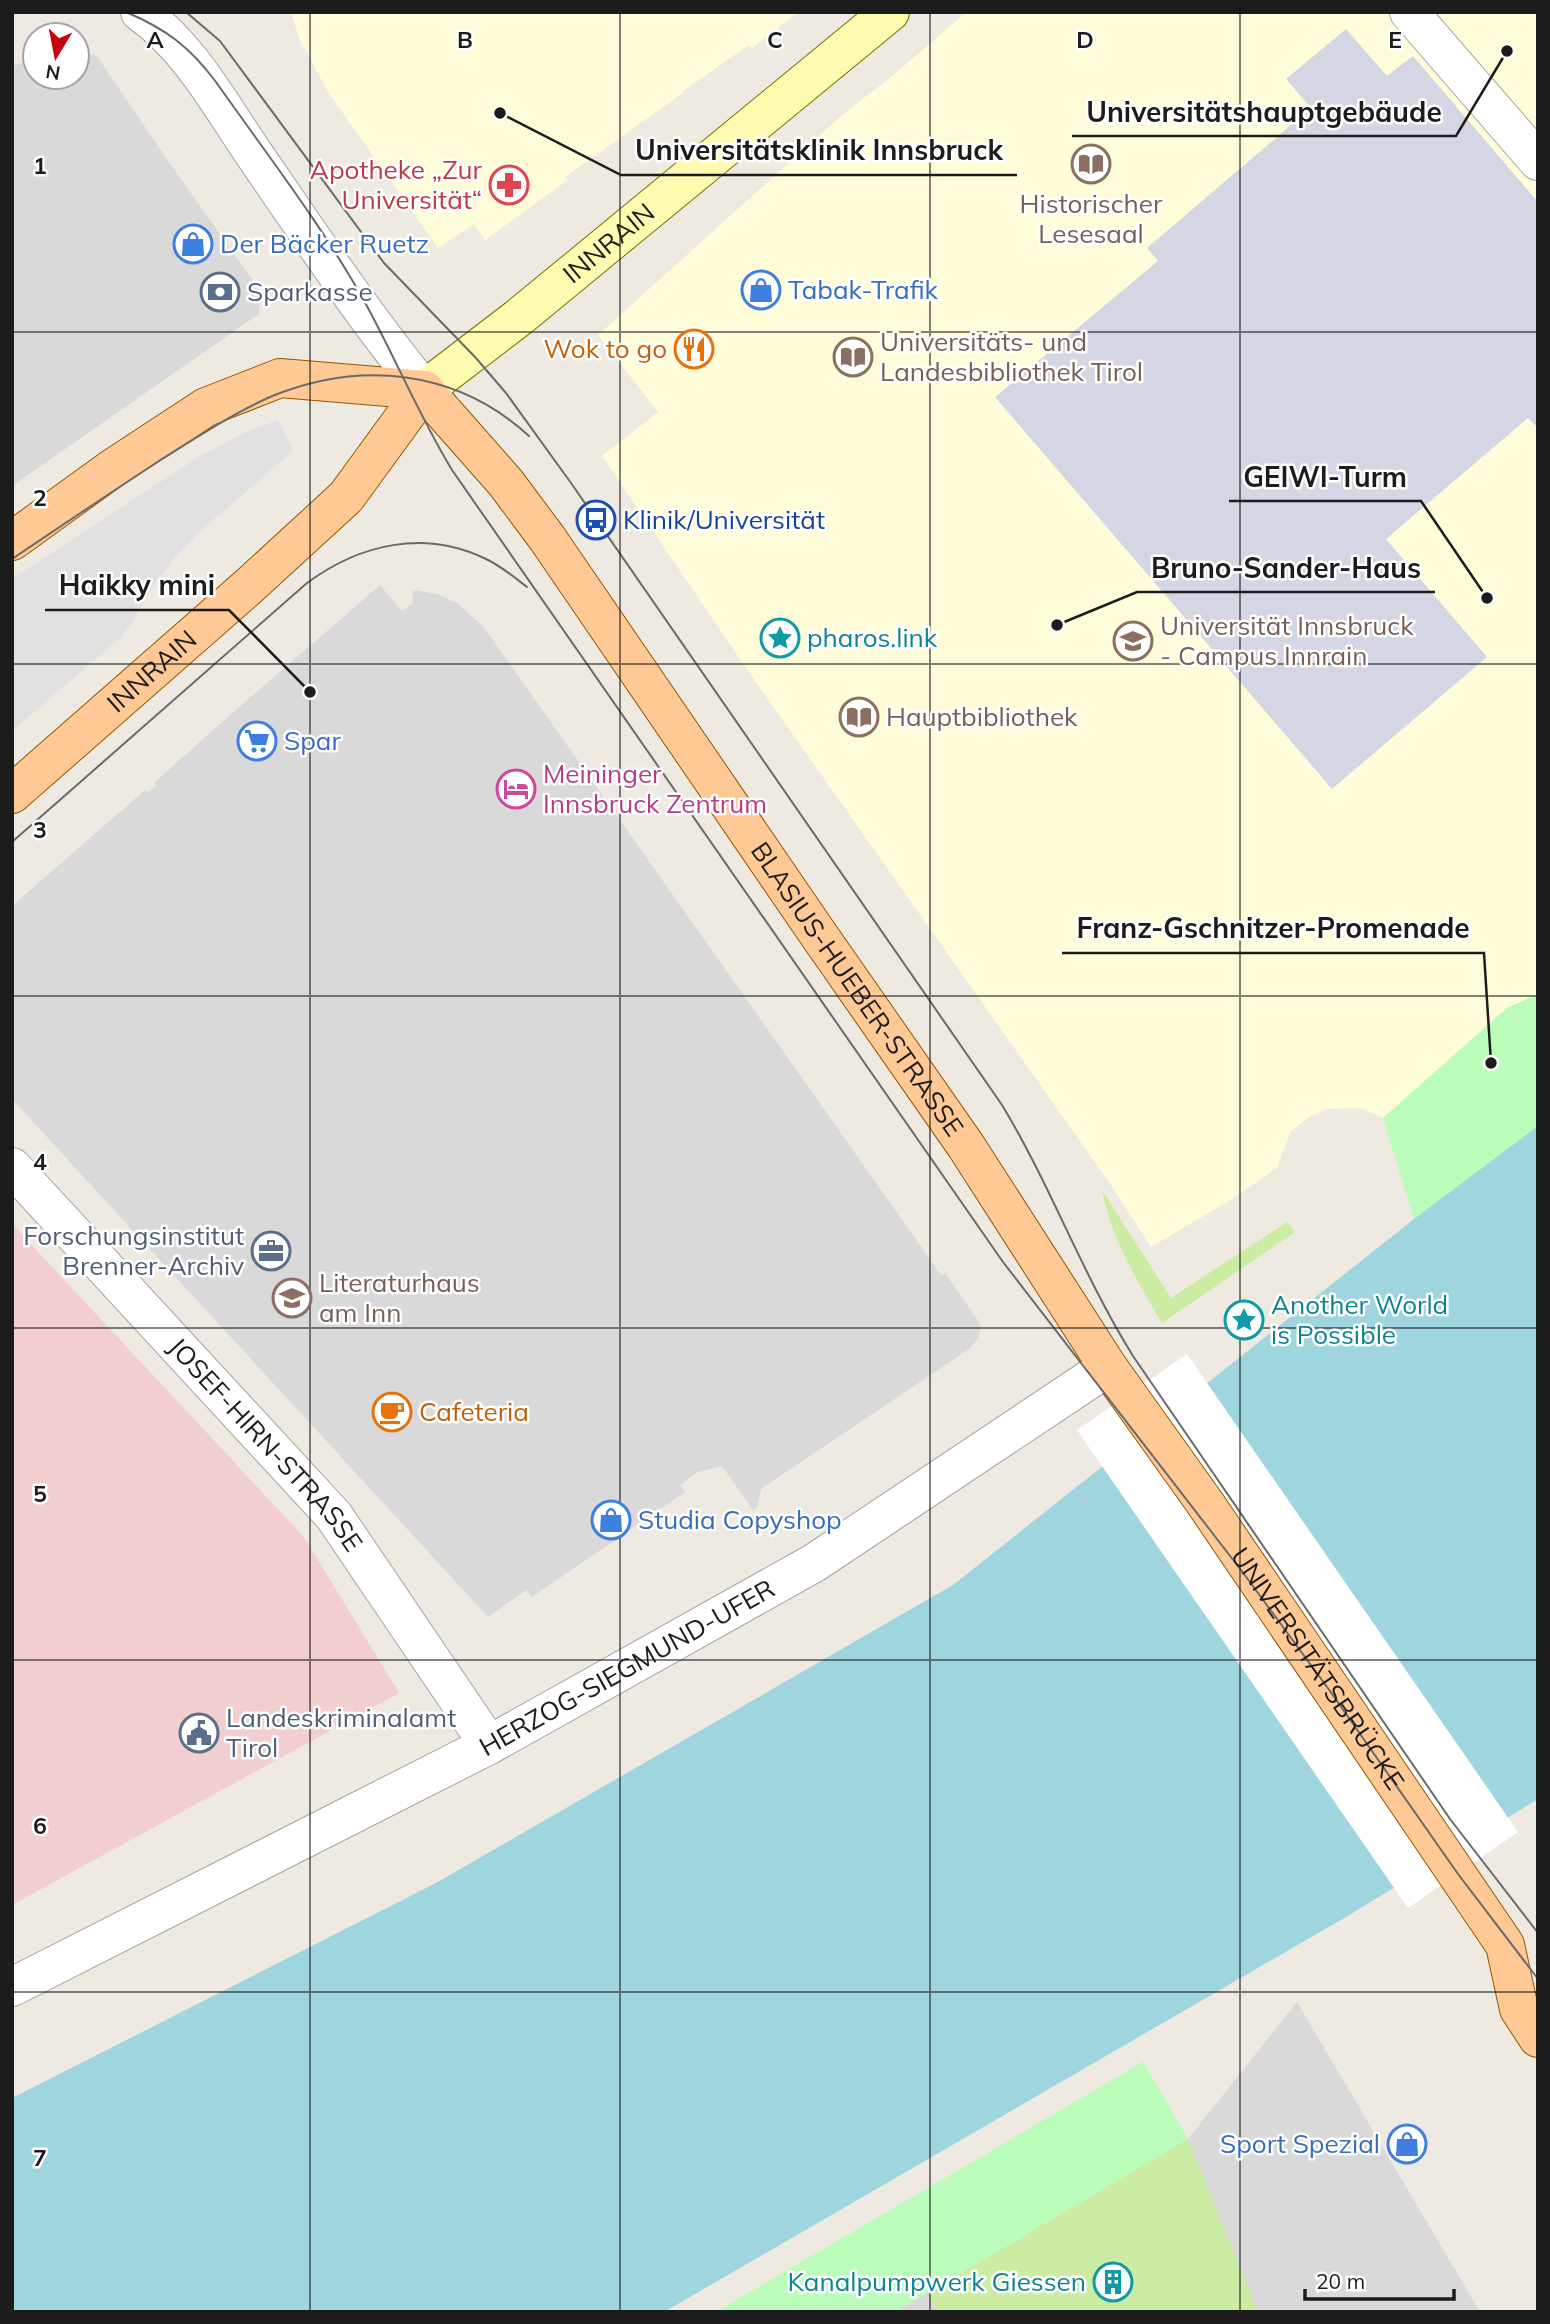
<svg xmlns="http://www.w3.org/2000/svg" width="1550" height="2324" font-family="Mulish,sans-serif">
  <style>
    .residential { fill: #dad9d9 }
    .commercial { fill: #f1cecf }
    .education { fill: #fffcd9 }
    .grass { fill: #cceca3 }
    .park { fill: #bafcba }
    .parking { fill: #e0e0e0 }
    .plaza { fill: #d5d6e4 }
    .water { fill: #9ed5df }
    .pier { fill: #fff }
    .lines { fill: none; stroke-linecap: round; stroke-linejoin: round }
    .street-casing { stroke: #a3a3a3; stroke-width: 40 }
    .secondary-casing { stroke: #727600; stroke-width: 40 }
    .primary-casing { stroke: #945700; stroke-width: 40 }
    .street { stroke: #fff; stroke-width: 38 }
    .secondary { stroke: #fdfbb0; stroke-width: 38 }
    .primary { stroke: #ffc995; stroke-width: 38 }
    .tram { stroke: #6a6a6a; stroke-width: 2 }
    .grid { fill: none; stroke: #1c1c1c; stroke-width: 2; stroke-opacity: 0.55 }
    .labels { text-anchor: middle; stroke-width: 5; stroke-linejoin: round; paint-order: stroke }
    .health-label { font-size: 26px; fill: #be3a42; stroke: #fff; text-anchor: end }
    .education-label { font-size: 26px; fill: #785e54; stroke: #fff; text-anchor: start }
    .street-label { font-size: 26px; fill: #1c1c1c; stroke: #fff }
    .shop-label { font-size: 26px; fill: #366cbe; stroke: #fff; text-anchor: start }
    .service-label { font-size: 26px; fill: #4e5e75; stroke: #fff; text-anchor: start }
    .food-label { font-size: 26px; fill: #c56008; stroke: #fff; text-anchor: end }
    .transit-label { font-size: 26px; fill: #164399; stroke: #fff; text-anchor: start }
    .culture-label { font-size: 26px; fill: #0d838f; stroke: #fff; text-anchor: start }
    .hotel-label { font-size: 26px; fill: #b23c85; stroke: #fff; text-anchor: start }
    .grid-label { font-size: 23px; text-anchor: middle; font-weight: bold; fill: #1c1c1c; stroke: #fff; stroke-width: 5; stroke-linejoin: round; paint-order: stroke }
    .leader { fill: none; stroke: #1c1c1c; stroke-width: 2.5 }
    .callout-dot { fill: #1c1c1c; stroke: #fff; stroke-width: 2.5 }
    .callout-label { font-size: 28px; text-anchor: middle; font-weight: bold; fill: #1c1c1c; stroke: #fff; stroke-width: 5; stroke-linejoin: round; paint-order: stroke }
  </style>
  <rect width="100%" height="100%" fill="#eee9e1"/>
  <path class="residential" d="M82,52L97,56L166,158L261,292L259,314L12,486V65L35,61V77H77V54Z
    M380,585L402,611L413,603L412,593L414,590L437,594L457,603L483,626L941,1275L945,1273L979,1322L980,1328L978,1339L969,1349L761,1489L758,1506L753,1510L722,1466L698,1472L680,1485L685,1492L532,1597L526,1590L488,1617L12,1099V906L145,790L148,792L156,785L154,783L214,729Z
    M1297,2002L1480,2312H895L1188,2139Z"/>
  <path class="commercial" d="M12,1224L304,1537L399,1693L12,1905Z"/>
  <path class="education" d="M291,12H799L752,48L749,45L683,91V93L565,177L568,180L485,240L474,224L438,248L328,92L299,38Z
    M966,12H1538V994L1507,1008L1383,1118L1359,1108L1327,1109L1309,1117L1291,1131L1277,1168L1229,1201L1151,1247L1113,1188L748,671L602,456L658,412L598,335L842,115L896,73Z"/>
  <path class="grass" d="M1102,1190L1171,1298L1287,1222L1295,1232L1162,1323C1137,1281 1111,1238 1102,1190Z
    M1188,2139L1258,2312H938L927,2293Z"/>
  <path class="park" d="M1538,994V1126L1414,1219L1383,1118L1507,1008Z
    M1143,2062L1188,2139L895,2312H716Z"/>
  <path class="parking" d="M278,420L293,451L199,532L177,555L157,580L131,624L120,638L12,731V579L197,458L242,434Z"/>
  <path class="plaza" d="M1346,29L1387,76L1413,56L1538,202V428L1528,418L1386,539L1487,657L1332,789L995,397L1158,261L1147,248L1311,108L1286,79Z"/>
  <path class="water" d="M1538,1126V1799L1351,1914L664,2312H12V2098L436,1883L953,1585L1414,1219Z"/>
  <path class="pier" d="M1187,1354L1518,1832L1408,1908L1077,1430Z"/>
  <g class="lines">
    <defs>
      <g id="street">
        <path d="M140,12C190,47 222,108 256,157C310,236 364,316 424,390"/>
        <path d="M1409,12L1538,161"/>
        <path id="s1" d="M12,1167L334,1516L489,1745"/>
        <path id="s2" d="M12,1987L489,1745L814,1563L1108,1367"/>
      </g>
      <g id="secondary">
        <path id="s3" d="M424,390L518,318L890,12"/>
      </g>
      <g id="primary">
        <path id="s4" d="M424,390L506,483L547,538L816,931L966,1146L1108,1367L1205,1503L1505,1945L1519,2009L1538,2038"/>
        <path d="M12,541L113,468L206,407L280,378L424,390"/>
        <path id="s5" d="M12,794L249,586L346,497L424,390"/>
      </g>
    </defs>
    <use href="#street" class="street-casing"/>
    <use href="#secondary" class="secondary-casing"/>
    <use href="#primary" class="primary-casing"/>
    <use href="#street" class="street"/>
    <use href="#secondary" class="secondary"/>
    <use href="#primary" class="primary"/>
    <path class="tram" d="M126,12C166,29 190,47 216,82C268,156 325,229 368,308C397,362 420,417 452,470L1003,1262L1244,1574L1330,1691L1458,1874L1538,1979
      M186,12L220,41L384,263L475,357L506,393L571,483L1002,1105C1051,1186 1083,1276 1133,1356L1450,1819L1538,1933
      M12,559C61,526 110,493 159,461C194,439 232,414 270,397C360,360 456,369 529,436
      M12,842L307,583C360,544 424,529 486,559C501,566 514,577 527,587"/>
  </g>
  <path class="grid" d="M310,12V2312M620,12V2312M930,12V2312M1240,12V2312M12,332H1538M12,664H1538M12,996H1538M12,1328H1538M12,1660H1538M12,1992H1538"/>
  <defs>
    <symbol id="library-ring" viewBox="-11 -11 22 22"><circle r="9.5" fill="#fff" stroke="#8d6e63" stroke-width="1.5"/><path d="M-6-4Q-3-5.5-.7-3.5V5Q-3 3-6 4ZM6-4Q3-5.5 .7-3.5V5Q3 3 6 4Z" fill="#8d6e63"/></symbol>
    <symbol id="pharmacy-ring" viewBox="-11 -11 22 22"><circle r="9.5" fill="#fff" stroke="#e0444e" stroke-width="1.5"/><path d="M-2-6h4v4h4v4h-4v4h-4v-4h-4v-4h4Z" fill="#e0444e"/></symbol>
    <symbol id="shop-ring" viewBox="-11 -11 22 22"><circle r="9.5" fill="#fff" stroke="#3f7fe0" stroke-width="1.5"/><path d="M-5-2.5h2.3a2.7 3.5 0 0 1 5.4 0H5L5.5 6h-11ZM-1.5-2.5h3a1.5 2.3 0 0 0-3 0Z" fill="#3f7fe0"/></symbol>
    <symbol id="bank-ring" viewBox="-11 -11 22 22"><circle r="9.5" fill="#fff" stroke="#5c6f8a" stroke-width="1.5"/><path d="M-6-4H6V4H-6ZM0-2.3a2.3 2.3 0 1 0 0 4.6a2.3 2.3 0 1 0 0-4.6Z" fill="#5c6f8a"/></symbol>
    <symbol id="restaurant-ring" viewBox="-11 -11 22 22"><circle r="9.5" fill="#fff" stroke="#e8710a" stroke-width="1.5"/><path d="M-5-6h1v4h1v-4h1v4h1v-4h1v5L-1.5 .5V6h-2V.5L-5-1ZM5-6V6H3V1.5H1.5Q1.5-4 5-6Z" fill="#e8710a"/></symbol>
    <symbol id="bus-ring" viewBox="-11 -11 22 22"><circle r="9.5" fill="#fff" stroke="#1a4fb4" stroke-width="1.5"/><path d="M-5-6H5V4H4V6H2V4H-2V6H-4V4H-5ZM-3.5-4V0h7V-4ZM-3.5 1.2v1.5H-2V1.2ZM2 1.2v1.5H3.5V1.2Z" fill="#1a4fb4"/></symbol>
    <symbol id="sight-ring" viewBox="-11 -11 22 22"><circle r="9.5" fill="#fff" stroke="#0f9aa8" stroke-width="1.5"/><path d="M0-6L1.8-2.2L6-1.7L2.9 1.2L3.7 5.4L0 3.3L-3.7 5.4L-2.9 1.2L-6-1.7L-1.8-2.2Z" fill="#0f9aa8"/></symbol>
    <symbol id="university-ring" viewBox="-11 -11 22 22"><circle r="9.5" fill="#fff" stroke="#8d6e63" stroke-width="1.5"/><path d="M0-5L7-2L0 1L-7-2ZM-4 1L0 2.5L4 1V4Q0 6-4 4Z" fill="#8d6e63"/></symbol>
    <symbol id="supermarket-ring" viewBox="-11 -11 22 22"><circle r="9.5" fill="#fff" stroke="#3f7fe0" stroke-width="1.5"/><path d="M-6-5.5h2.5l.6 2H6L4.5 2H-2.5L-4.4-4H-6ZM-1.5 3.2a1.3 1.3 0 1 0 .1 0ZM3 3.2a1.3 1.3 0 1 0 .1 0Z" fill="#3f7fe0"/></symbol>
    <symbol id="hotel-ring" viewBox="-11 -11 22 22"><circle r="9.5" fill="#fff" stroke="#d1479c" stroke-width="1.5"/><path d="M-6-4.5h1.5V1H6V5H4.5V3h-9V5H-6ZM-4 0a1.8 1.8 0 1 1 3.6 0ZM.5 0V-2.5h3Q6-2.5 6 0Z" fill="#d1479c"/></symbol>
    <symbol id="office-ring" viewBox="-11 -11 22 22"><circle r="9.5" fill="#fff" stroke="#5c6f8a" stroke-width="1.5"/><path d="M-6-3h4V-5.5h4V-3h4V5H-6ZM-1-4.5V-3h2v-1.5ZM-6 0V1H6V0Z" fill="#5c6f8a"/></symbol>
    <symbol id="cafe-ring" viewBox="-11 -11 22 22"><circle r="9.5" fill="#fff" stroke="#e8710a" stroke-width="1.5"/><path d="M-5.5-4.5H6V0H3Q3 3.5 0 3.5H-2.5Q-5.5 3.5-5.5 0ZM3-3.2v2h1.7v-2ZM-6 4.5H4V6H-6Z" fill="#e8710a"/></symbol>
    <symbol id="civic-ring" viewBox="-11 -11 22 22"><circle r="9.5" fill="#fff" stroke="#5c6f8a" stroke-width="1.5"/><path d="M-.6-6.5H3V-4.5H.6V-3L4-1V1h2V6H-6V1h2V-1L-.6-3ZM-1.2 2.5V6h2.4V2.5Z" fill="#5c6f8a"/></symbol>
    <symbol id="building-ring" viewBox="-11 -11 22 22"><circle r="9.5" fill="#fff" stroke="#0f9aa8" stroke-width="1.5"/><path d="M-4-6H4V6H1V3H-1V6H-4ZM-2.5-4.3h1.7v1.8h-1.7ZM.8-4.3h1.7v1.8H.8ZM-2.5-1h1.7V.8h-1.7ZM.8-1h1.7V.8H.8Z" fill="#0f9aa8"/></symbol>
  </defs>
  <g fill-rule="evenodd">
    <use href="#library-ring" x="1069" y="142" width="44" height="44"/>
    <use href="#pharmacy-ring" x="487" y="163" width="44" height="44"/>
    <use href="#shop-ring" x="171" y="222" width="44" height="44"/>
    <use href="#shop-ring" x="739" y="268" width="44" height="44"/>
    <use href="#bank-ring" x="198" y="270" width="44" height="44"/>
    <use href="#restaurant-ring" x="672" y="327" width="44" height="44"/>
    <use href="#library-ring" x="831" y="335" width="44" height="44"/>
    <use href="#bus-ring" x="574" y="498" width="44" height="44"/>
    <use href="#sight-ring" x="758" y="616" width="44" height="44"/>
    <use href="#university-ring" x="1111" y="619" width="44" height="44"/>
    <use href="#library-ring" x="837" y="695" width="44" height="44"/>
    <use href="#supermarket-ring" x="235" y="719" width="44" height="44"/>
    <use href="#hotel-ring" x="494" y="767" width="44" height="44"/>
    <use href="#office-ring" x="249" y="1229" width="44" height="44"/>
    <use href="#university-ring" x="270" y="1276" width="44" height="44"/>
    <use href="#sight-ring" x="1222" y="1298" width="44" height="44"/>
    <use href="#cafe-ring" x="370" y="1390" width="44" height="44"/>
    <use href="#shop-ring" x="589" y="1498" width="44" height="44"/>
    <use href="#civic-ring" x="177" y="1711" width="44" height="44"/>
    <use href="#shop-ring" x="1385" y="2122" width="44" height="44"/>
    <use href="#building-ring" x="1091" y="2260" width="44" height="44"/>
  </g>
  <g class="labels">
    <g class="health-label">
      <text x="482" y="179">Apotheke „Zur<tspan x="482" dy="30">Universität“</tspan></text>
    </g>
    <g class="education-label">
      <text x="1091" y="213" text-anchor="middle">Historischer<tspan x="1091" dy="30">Lesesaal</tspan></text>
      <text x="880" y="351">Universitäts- und<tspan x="880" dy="30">Landesbibliothek Tirol</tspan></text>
      <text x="1160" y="635">Universität Innsbruck<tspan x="1160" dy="30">- Campus Innrain</tspan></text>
      <text x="886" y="726">Hauptbibliothek</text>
      <text x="319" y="1292">Literaturhaus<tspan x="319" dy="30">am Inn</tspan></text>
    </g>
    <g class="street-label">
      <text dy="9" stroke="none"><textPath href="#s3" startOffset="236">INNRAIN</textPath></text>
      <text dy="9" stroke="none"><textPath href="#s5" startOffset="186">INNRAIN</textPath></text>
      <text dy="9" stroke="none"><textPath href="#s4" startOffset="740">BLASIUS-HUEBER-STRASSE</textPath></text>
      <text dy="9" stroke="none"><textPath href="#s1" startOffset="376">JOSEF-HIRN-STRASSE</textPath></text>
      <text dy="9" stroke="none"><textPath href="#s2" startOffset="693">HERZOG-SIEGMUND-UFER</textPath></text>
      <text dy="9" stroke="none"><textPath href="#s4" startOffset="1561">UNIVERSITÄTSBRÜCKE</textPath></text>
    </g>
    <g class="shop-label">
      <text x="220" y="253">Der Bäcker Ruetz</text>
      <text x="788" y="299">Tabak-Trafik</text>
      <text x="284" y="750">Spar</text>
      <text x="638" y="1529">Studia Copyshop</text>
      <text x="1380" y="2153" text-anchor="end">Sport Spezial</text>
    </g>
    <g class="service-label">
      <text x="247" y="301">Sparkasse</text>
      <text x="244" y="1245" text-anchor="end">Forschungsinstitut<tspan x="244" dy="30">Brenner-Archiv</tspan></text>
      <text x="226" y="1727">Landeskriminalamt<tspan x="226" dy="30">Tirol</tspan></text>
    </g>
    <g class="food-label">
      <text x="667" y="358">Wok to go</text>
      <text x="419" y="1421" text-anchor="start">Cafeteria</text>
    </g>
    <g class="transit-label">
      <text x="623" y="529">Klinik/Universität</text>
    </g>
    <g class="culture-label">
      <text x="807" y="647">pharos.link</text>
      <text x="1271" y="1314">Another World<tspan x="1271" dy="30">is Possible</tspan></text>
      <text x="1086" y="2291" text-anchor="end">Kanalpumpwerk Giessen</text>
    </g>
    <g class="hotel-label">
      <text x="543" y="783">Meininger<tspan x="543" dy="30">Innsbruck Zentrum</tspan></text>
    </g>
  </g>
  <g class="grid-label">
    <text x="155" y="48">A</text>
    <text x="465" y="48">B</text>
    <text x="775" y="48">C</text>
    <text x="1085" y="48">D</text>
    <text x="1395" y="48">E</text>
    <text x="40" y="174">1</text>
    <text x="40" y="506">2</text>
    <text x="40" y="838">3</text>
    <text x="40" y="1170">4</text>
    <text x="40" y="1502">5</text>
    <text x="40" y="1834">6</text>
    <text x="40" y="2166">7</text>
  </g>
  <path class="leader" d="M1507 51L1456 136H1072M500 113L621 175H1017M1487 598L1421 501H1229M1057 625L1137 592H1435M310 692L229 610H45M1491 1063L1484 953H1062"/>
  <g class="callout-dot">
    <circle cx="1507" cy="51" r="7"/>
    <circle cx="500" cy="113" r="7"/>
    <circle cx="1487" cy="598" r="7"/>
    <circle cx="1057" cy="625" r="7"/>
    <circle cx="310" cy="692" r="7"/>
    <circle cx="1491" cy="1063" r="7"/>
  </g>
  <g class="callout-label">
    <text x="1264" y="122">Universitätshauptgebäude</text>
    <text x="819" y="160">Universitätsklinik Innsbruck</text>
    <text x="1325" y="487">GEIWI-Turm</text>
    <text x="1286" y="578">Bruno-Sander-Haus</text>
    <text x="137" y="595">Haikky mini</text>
    <text x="1273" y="938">Franz-Gschnitzer-Promenade</text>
  </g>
  <rect width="1550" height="2324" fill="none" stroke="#1c1c1c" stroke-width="28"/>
  <g transform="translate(56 56) rotate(190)"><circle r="33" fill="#ffffff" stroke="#a4a4a4" stroke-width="2"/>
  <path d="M0-5L12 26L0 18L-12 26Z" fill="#c8000f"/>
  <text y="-10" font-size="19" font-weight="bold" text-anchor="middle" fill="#1c1c1c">N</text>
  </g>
  <path d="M1305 2289v10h149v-10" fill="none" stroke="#1c1c1c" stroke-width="3.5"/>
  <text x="1316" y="2289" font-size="21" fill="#1c1c1c" stroke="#ffffff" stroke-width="5" paint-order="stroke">20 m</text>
</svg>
